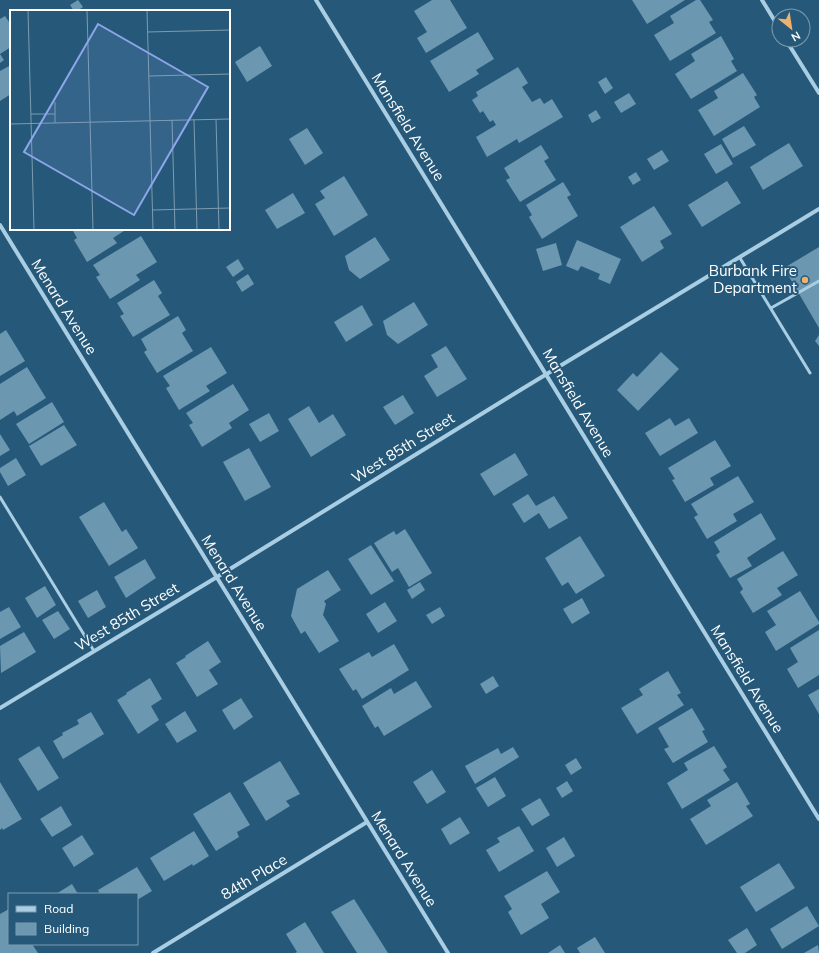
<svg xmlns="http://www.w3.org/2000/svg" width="819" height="953" font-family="Mulish,sans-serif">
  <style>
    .building { fill: #6b97b1 }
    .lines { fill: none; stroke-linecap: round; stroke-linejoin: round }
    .service { stroke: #a9cee3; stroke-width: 3 }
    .minor { stroke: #a9cee3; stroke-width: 4 }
    .poi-dot { fill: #ecb16f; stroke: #265979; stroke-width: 1.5 }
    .labels { text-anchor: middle; stroke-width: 4; stroke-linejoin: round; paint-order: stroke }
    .street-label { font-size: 15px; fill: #fff; stroke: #265979 }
    .poi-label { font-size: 15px; fill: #fff; stroke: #265979; text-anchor: end }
    .inset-road { fill: none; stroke: #7d9baf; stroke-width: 1 }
    .view { fill: #8ea6ec; fill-opacity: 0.15; stroke: #8ea6ec; stroke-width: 2 }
    .inset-edge { fill: none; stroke: #fff; stroke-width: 2 }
  </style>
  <rect width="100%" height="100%" fill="#265979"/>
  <path class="building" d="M78,0L83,7L77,11H74L70,5Z
    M432,0H450L467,28L426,53L417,38L427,32L414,11Z
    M632,0H685L647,24Z
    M696,0H700L713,20L709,22L716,33L670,61L654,35L674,23L670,16Z
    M5,16L11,25V47L0,54V19Z
    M478,32L494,59L476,70L479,74L449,92L430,61Z
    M721,36L734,59L731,61L737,71L691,99L675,74L695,61L691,54Z
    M260,46L272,66L247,82L235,62Z
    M0,54L4,60L0,63Z
    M11,65V94L0,101V71Z
    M518,67L528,83L522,87L532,102L540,98L544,104L552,99L563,117L519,143L517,139L487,157L476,137L496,125L493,120L490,122L483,111L480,113L472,100L478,96L476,92Z
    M743,73L757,95L754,97L760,107L714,136L698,110L718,98L714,91Z
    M606,77L613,88L605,94L598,82Z
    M629,93L636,104L621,113L614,102Z
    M596,110L601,118L592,123L588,115Z
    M744,126L756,145L733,158L722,139Z
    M307,128L323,153L305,165L289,139Z
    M789,143L803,166L763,190L750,167Z
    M721,144L733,164L716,174L704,154Z
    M541,145L549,158L544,161L556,180L520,202L506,180L510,178L504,168Z
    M662,150L669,161L654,170L647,159Z
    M636,172L641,180L633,185L628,177Z
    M344,176L368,215L334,236L315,204L325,198L320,191Z
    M727,181L741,203L702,227L688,205Z
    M563,182L571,195L567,197L578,216L542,239L529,217L532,215L526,205Z
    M293,193L305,213L277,229L265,210Z
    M654,206L672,234L660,241L664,248L642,262L620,227Z
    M72,229H127L113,238L117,243L87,262L74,240L77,238Z
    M141,236L157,262L136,275L140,280L110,299L96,277L100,275L93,265Z
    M375,237L390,260L360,279L349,270L345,256Z
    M577,240L621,259L610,284L598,279L600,274L581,266L578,271L566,266Z
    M556,243L562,265L543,271L536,249Z
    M819,247V328L784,268Z
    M238,259L244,269L233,277L226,267Z
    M248,274L254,284L242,292L236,282Z
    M154,280L162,293L158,296L170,315L133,337L120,316L124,314L117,303Z
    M414,302L428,325L398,344L387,335L383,321Z
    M362,305L373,325L346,342L334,322Z
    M178,316L186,330L182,333L193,351L157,373L144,352L147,350L141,339Z
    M6,330L25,361L0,376V334Z
    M819,335V346L815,341Z
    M446,346L467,379L437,397L424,376L438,367L431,355Z
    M211,347L227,373L206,386L210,391L179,410L166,388L170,386L163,376Z
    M661,352L679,369L638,411L617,390L633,373L637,377Z
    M27,367L46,398L17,416L14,411L0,420V384Z
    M233,384L249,410L229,423L232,428L202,447L189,425L193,423L186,413Z
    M403,395L414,413L395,425L383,407Z
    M52,402L64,422L29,444L16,424Z
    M309,406L319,423L333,414L346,435L311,457L288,419Z
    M269,413L279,431L260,442L249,424Z
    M670,418L675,426L689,418L698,433L660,456L645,433Z
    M64,425L77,445L41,466L29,446Z
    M0,434L10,450L0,456Z
    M715,440L731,466L710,478L714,485L685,502L672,480L675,479L668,468Z
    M249,448L271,487L245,501L223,462Z
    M515,453L528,475L494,496L480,474Z
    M16,458L26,475L8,486L0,472V468Z
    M738,476L754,502L733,514L737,521L707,539L694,517L698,515L691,504Z
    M528,494L536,506L554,496L568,518L549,529L539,513L524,523L512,504Z
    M104,502L122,532L126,529L138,548L109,566L79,517Z
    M761,513L776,539L747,558L752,566L730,578L716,555L720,552L714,542Z
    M405,529L432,573L409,587L398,568L392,572L374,543L394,531L396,535Z
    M580,536L605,576L576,594L568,582L562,586L545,558Z
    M371,545L394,581L371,595L348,559Z
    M783,551L798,575L777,588L782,595L753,613L740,592L743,589L737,579Z
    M145,559L156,578L126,598L114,577Z
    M328,570L341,590L324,601L326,604L323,615L339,641L319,653L305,631L301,634L291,616L297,589Z
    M420,582L425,590L412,599L407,590Z
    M45,586L56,605L37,618L25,598Z
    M97,590L106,607L88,618L78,601Z
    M800,591L819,622V624L776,651L765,632L776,625L767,611Z
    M582,598L590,613L572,624L563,609Z
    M385,602L397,621L378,633L366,614Z
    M9,607L21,627L0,639V612Z
    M440,607L445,616L432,624L426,615Z
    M58,611L70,629L54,639L42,620Z
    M819,630V675L798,688L787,669L798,662L790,648Z
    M24,632L36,652L1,673L0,646Z
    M208,641L221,662L209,670L218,684L197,697L176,663L186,657L185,656Z
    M394,644L409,670L362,699L356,689L353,691L339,669L369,652L372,657Z
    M668,671L681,693L677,695L684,705L637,734L621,708L643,695L639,689Z
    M493,676L499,686L486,694L480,684Z
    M150,678L162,699L151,706L159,720L138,734L117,700L127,694L126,693Z
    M416,681L432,707L384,736L378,726L375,728L362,706L391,688L394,694Z
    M819,689V714L808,695Z
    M241,698L253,717L234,730L222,710Z
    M692,708L705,730L702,731L708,742L673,763L664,749L669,747L658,728Z
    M185,711L197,731L177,743L165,724Z
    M91,712L104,734L63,759L53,741L63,735L62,733L79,724L77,720Z
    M39,746L59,778L38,791L18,759Z
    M714,746L727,767L723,770L730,780L682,809L667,783L688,770L684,763Z
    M513,747L519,757L475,784L465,766L498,748L501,754Z
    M576,758L582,768L571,775L565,765Z
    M280,761L300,794L286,801L290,806L266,821L243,783Z
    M432,770L446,792L427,804L413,782Z
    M495,777L506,796L488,807L476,788Z
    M567,781L573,791L562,798L556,788Z
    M0,782L22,819L3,830L2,828L0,830Z
    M737,782L750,804L746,806L753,816L706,845L690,819L711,806L707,800Z
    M230,792L250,825L237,832L239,837L216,851L193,814Z
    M540,798L550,815L532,826L521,809Z
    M61,806L72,825L52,837L40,819Z
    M460,817L470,833L450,845L441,829Z
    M519,826L534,851L499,872L486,850L500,842L497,838Z
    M194,831L209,856L193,866L192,864L164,881L150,858Z
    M82,835L94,854L74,867L62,848Z
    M564,837L575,856L557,867L546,848Z
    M779,863L795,888L756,912L740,887Z
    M137,867L152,891L137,900V894H100L98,890Z
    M547,871L560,892L541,904L549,918L521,935L508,912L512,909L504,896Z
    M72,884L78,894H56Z
    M354,899L388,953H357L331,912Z
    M807,906L819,926L782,949L770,929Z
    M9,909V944H32L38,953H0V914Z
    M305,922L324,953H295L297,952L286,934Z
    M747,928L757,945L745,953H737L728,940Z
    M595,937L605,953H580L577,948Z
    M560,945L565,953H548Z
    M818,945L819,953H804Z"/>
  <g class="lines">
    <path class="service" d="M740,258L810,373
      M771,308L819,281
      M0,497L94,651"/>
    <path class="minor" d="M316,0L819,819
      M762,0L779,28
      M786,40L819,93
      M0,225L448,953
      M0,708L217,577L522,389L819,209
      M153,953L367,822"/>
  </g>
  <circle class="poi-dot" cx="805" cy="280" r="4"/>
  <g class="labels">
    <g class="street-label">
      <text transform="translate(408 127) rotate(58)" y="5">Mansfield Avenue</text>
      <text transform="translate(64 307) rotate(58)" y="5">Menard Avenue</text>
      <text transform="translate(578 403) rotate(59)" y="5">Mansfield Avenue</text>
      <text transform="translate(403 448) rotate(-32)" y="5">West 85th Street</text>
      <text transform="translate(234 583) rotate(58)" y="5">Menard Avenue</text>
      <text transform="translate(127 617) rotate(-31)" y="5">West 85th Street</text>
      <text transform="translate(747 679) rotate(58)" y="5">Mansfield Avenue</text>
      <text transform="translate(404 859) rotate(58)" y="5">Menard Avenue</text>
      <text transform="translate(254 877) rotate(-31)" y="5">84th Place</text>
    </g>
    <g class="poi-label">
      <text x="797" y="276">Burbank Fire<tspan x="797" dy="17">Department</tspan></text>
    </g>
  </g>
  <g transform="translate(10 10)">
    <rect width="220" height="220" fill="#265979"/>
    <path class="inset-road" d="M18,0L24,220M77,0L83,220M137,0L143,220M137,22L220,20M139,66L220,64M45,92V113M21,104H45M206,109L209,220M162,110L165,220M184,110L187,220M0,114L220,109M142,200L220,198"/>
    <path class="view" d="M88,14L198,77L124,205L14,142Z"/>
    <rect width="220" height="220" class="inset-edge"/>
  </g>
  <rect x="8" y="893" width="130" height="52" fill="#265979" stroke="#7d9baf"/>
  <rect x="16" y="906" width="20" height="6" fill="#a9cee3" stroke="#7d9baf"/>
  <text x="44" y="913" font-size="12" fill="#ffffff">Road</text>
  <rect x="16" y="923" width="20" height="12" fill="#6b97b1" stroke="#7d9baf"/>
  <text x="44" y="933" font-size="12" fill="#ffffff">Building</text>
  <g transform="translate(791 28) rotate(150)"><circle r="19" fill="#265979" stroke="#7d9baf"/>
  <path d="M0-3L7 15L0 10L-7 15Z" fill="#ecb16f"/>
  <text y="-6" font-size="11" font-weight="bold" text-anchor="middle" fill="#ffffff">N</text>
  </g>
</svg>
